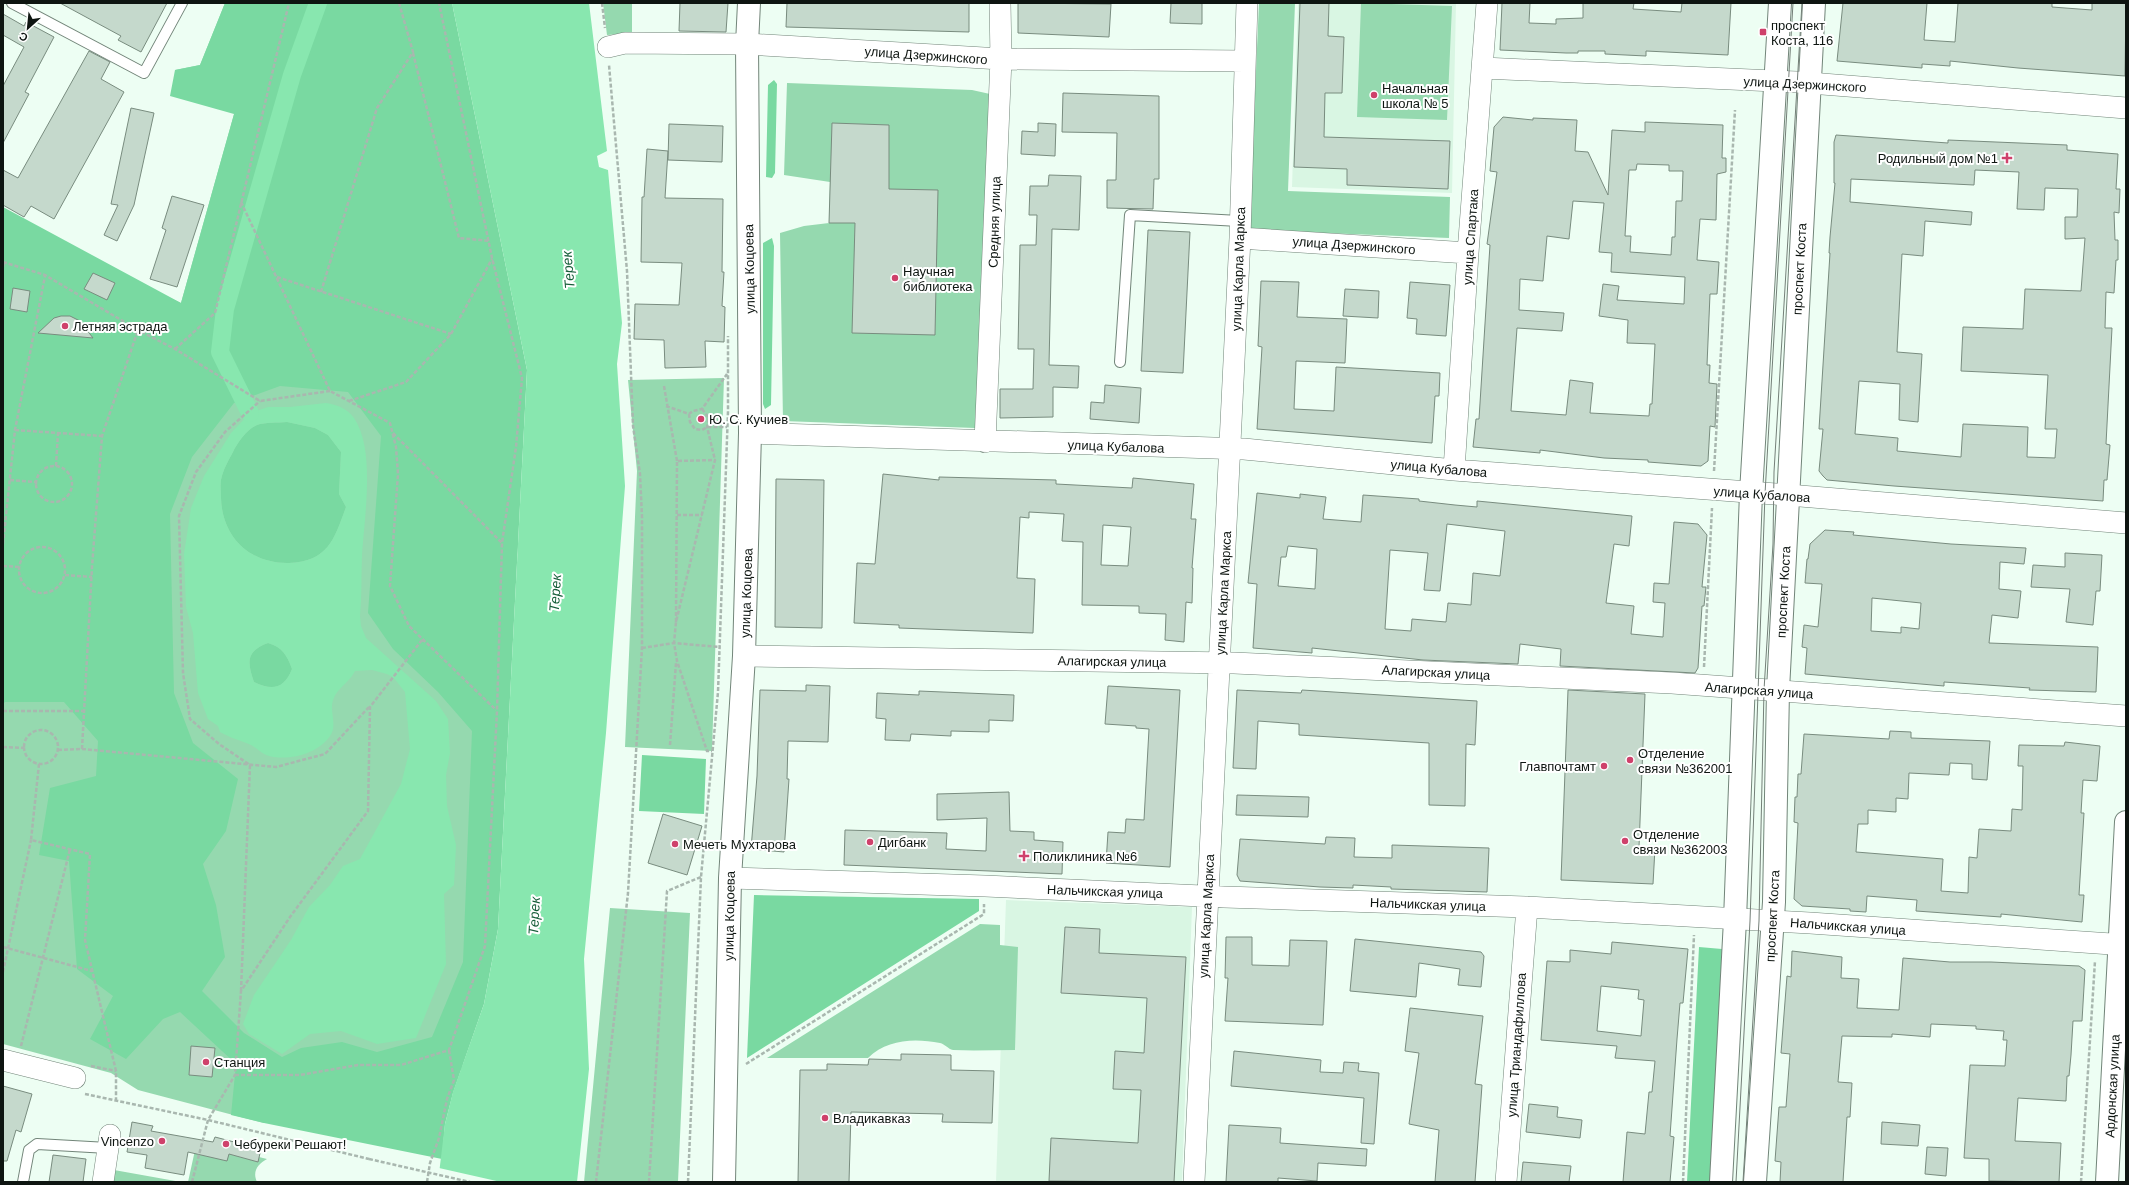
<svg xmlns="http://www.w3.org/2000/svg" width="2129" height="1185" font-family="Helvetica,sans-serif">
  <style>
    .built { fill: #d9f6e3 }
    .green { fill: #95d9af }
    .forest { fill: #79d9a1; fill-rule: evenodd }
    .water { fill: #88e7af; fill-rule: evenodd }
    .pier { fill: #edfef3 }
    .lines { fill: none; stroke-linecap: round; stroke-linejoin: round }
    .canal { stroke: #88e7af; stroke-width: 18 }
    .building { fill: #c5d9cc; stroke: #798c7f; fill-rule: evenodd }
    .lane-casing { stroke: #728579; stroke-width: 12 }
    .street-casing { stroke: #728579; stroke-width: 22 }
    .secondary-casing { stroke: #728579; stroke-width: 24 }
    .primary-casing { stroke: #728579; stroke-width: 24 }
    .path { stroke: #a9b7af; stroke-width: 2.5; stroke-dasharray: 4 2; stroke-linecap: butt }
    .lane { stroke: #fff; stroke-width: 10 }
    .street { stroke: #fff; stroke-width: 21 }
    .secondary { stroke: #fff; stroke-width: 22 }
    .primary { stroke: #fff; stroke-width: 22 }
    .tram { stroke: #747f78; stroke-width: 1 }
    .path-bridge { stroke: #a9b7af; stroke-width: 2.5; stroke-dasharray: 4 2; stroke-linecap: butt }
    .poi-dot { fill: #cf416b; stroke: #fff; stroke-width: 1.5 }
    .labels { text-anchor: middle; stroke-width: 4; stroke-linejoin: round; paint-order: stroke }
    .poi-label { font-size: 13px; fill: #0e1511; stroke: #fff; text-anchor: start }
    .street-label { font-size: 13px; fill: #0e1511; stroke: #fff }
    .water-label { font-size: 14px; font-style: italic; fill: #175e3a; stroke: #fff }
  </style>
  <rect width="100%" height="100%" fill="#edfef3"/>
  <path class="built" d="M1298,3H1456L1452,193L1292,187Z
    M1006,900L1192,907L1182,1182H996Z"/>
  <path class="green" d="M225,3H452L518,545L462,1070L264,1123L138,1090L111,1073L3,1044V219L181,303L242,86L175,70L200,65Z
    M603,3H632V33L607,35Z
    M1259,3H1295L1288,191L1450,197L1449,238L1249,230Z
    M1361,3L1452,6L1447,120L1357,117Z
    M787,83L972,90L990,94L975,428L783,421L780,233L804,226L829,223L830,182L784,175Z
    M724,378L712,751L625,747L637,471L628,380Z
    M610,908L690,913L678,1182H584Z
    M980,924L1000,925V945L1018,947L1015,1050C994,1050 974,1051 953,1050C948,1049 945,1044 940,1043C915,1038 887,1039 868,1058H767Z
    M197,1141L267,1159C258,1164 252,1171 257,1182H188Z
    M114,1170L181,1182H112Z"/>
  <path class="forest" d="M225,3H452L527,370L498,929L484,1004L453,1093L445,1124L442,1159L264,1123L231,1115L236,1064L180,1012L163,1019L126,1059L90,1039L113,996L77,969L69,861L39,855L50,788L96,776L98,741L64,702H5L3,704V207L181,303L234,114L170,96L175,70L200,65ZM280,386L348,392L381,436L368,613L393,649L438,692L472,731L463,962L432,1037L377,1052L342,1042L301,1048L282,1057L244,1033L202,991L225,957L216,905L203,864L226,831L238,779L193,743L174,693L170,514L192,457L234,403Z
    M774,80L777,84L775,173L772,178L766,177L768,85Z
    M772,238L774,246L771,405L765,409L763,404V243Z
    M287,422L315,428L328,435L341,452L339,494L346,507C334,540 328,561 289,563C250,564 222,537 221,498C221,492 220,486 221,480C223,470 228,461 233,452C237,443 247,429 257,425C265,422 278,423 287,422Z
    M268,643C282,647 287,655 292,669C284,689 273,691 254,682C247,662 246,651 268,643Z
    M642,755L706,759L704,814L639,811Z
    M754,895L979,899V911L747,1058Z
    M1699,947L1722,949L1710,1182H1687Z"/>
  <path class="water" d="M452,3H589L607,151L597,156L599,167L608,170L622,323L617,364L625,486L606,733L584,959L589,1069L577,1182H438L445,1124L453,1092L484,1004L498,929L527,370Z
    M326,403C337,405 347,408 354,418C376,450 364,519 362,556C361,576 362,596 360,616L361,626L366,638L436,701L448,719L450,753L446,775L447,806L456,845L454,885L444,894L446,964L416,1038L377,1044L341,1031L310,1034L282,1054L249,1034L243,1024L254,995L291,940L309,907L330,885L343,866L360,859L401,784L410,749L405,692L393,677L387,674L372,670L355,671C349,683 337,688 333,700C329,712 338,725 330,736C318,754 289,761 269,756C262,754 257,748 251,745C240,740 230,738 220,732L218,726L208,719L198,693L193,633L186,607L184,554L191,508L204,476L231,433L250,413L268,407H290ZM287,422L315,428L328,435L341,452L339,494L346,507C334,540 328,561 289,563C250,564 222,537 221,498C221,492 220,486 221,480C223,470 228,461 233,452C237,443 247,429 257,425C265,422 278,423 287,422ZM268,643C282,647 287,655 292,669C284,689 272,691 254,682C247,662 246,651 268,643Z"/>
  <path class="pier" d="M439,1168L501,1182H436Z"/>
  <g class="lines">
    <path class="canal" d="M250,413L220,352L225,309L292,75L318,3"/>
  </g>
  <path class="building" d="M60,3H167L141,52L118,40L121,36Z
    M680,3H728L726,32L679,31Z
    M787,3H969V32L786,27Z
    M1018,3L1111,4L1109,37L1018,33Z
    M1171,3H1202V24L1170,23Z
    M1300,3H1329L1328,36L1344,37L1342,93H1325L1324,137L1450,141L1448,189L1347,185V169L1294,167Z
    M1502,3H1530L1529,23L1556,24V19L1583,18V3H1634L1633,9L1681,12L1682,3H1731L1728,55L1646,51V56L1605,54V51H1578V53H1566L1500,50Z
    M1843,3H1927L1924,40L1955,42L1958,3H2052V7L2092,10V3H2126L2125,76L2018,68L1950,61V66L1922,64V68L1837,61Z
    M3,14L24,26L26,22L54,37L25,92L29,94L3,143V86L24,47L3,35Z
    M89,51L110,62L101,79L124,92L54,219L31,206L24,217L3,205V170L18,178Z
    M1063,93L1159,96V179H1154L1153,209L1107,208V180H1116L1117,133L1062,132Z
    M131,108L154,113L134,205L117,241L104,235L118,205L111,204Z
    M1503,117L1533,120V118L1577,120L1575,151L1588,152L1608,195L1612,130L1645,132V122L1723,125L1722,158H1726V172L1717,174L1716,220L1700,219L1697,260L1719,262L1717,294H1710L1707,365H1710L1709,383L1717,384L1715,427L1710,426L1708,461L1701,466L1648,462V460L1604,458L1540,450V453L1473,447L1476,419H1479L1488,276L1490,245L1487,244L1497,172L1490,171L1494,127ZM1637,164L1669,165V171H1683L1682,201H1676L1675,237H1672L1671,255L1630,252L1631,236H1625L1629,170H1636ZM1573,201L1604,203L1599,252L1612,253L1611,272L1685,277L1684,304L1617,300L1619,286L1603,284L1599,316L1628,320L1627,343L1655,344L1652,404H1650L1649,416L1590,413L1593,383L1570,380L1566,415L1511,411L1517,328L1562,331L1564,313L1519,310L1520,279L1543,281L1547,236L1569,239Z
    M832,123L889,125V189L938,190L935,335L852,333L855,223H829Z
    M1038,123L1056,124L1055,156L1021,154L1022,131L1038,132Z
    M669,124L723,126L722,162L668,160Z
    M1836,135L1948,143V140L2067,145V150L2118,154L2116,189H2120L2119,213L2114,212L2115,240H2118V260H2116L2114,293L2106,292L2105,328H2112L2106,444L2110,445L2107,480H2104L2103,501L1894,486L1827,480L1823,476L1819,471L1823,429H1819L1830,253H1829L1830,237L1835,183H1834V142ZM1975,170L2019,172L2017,209L2044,210L2045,188L2078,189L2077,217H2065V239L2085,238L2081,291L2025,289L2023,329L1963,327L1961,371L2048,375L2045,429H2057L2055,458L2027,457L2028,427L1963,424L1961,457L1897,451L1898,438L1855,434L1859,381L1900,384L1899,420L1918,422L1922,354L1897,352L1902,254L1923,256L1925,221L1971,225L1972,212L1850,202L1851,179L1974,185Z
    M647,149L668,151L665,198L723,199L722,272H724L722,306L725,307L724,342L705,341L706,367L665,368L664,340L634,339L635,304L679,305L682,263L641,262L642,197H644Z
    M1049,175L1081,176L1079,230L1052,229L1049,365L1079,366L1078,388L1053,387V417L1000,418V389H1033L1034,349H1018L1020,245H1036L1037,215H1029L1030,186H1048Z
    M172,196L204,205L177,287L150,279L166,230L162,228Z
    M1148,230L1190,232L1183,373L1141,371Z
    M93,273L115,283L107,300L84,289Z
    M1261,281L1299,282L1297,317L1347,319L1345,363L1296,361L1294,409L1334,411L1336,367L1440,373L1439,396H1435L1432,443L1257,429L1262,347L1258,346Z
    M1410,282L1450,285L1446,336L1416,334L1417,319L1407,318Z
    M13,288L30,291L27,312L10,309Z
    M1345,289L1379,291L1378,318L1343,316Z
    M61,316H70L80,321L93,338L38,333L54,318Z
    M1105,385L1141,388L1139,423L1090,419L1091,402L1104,403Z
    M883,474L939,480V477L1056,480V484L1132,488L1133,478L1194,484L1191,519H1196L1192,568H1193L1192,603L1186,602L1184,642L1165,640L1166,614L1139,613V606L1082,605L1083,542L1062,541L1064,514L1029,512V518L1020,517L1017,578L1035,579L1033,633L899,628V625L854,623L857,563L875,564ZM1103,525L1131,527L1128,566L1101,565Z
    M776,479L824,480L822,628L775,627Z
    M1257,493L1300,498V494L1326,497L1323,519L1361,522L1363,495L1419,499V501L1455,505L1477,507V501L1632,516L1629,546L1614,544L1606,603L1634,606L1631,634L1663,637L1665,603L1653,602L1654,583L1669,584L1674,522L1698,524L1707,535L1702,587H1706L1704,606H1702L1698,668L1695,673L1560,666L1561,649L1520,644L1518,664L1423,660L1312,648V653L1253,648L1257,584L1248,583ZM1447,524L1505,531L1500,576L1473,573L1471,605L1448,603L1446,622L1412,619L1411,631L1385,629L1390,550L1428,553L1424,590L1440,591ZM1288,546L1317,549L1315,589L1278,586L1281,557H1286Z
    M1825,530L1854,532L1853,535L1951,544L2026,548L2024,564L2000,562L1999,589L2021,591L2018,618L1992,615L1989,643L2098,647L2096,692L2029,690L2030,688L1944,682V686L1805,674L1807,648L1802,647L1804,625L1818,627L1822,584L1805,583L1807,559H1808L1810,544ZM1872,598L1921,603L1919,629L1901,627V633L1871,631Z
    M2065,553L2102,555L2100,591H2096L2093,625L2066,622L2070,589L2031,587L2033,565L2065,567Z
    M806,685L830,686L828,742L788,741L787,779H789L784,852L751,849L757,776L760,690L806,691Z
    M1108,686L1180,690L1170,867L1106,863L1108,832L1125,833L1126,819L1144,820L1149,729L1136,728V726L1105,724Z
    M1237,690L1301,693L1302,690L1477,701L1475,745L1466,744L1465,806L1429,805V743L1299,735V724L1258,721L1256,769L1233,768Z
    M1568,690L1645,694L1639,847L1655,848L1653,884L1561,880Z
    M919,691L1014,695L1013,721L989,720V732L951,731V736L911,734L910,741L885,740L886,719L876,718L877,693L919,695Z
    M1890,731L1911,732V738L1990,741L1987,780L1972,779V764L1950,763L1949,775L1909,773L1908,799L1896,798V812L1868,810V824H1858L1856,852L1943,859L1941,891L1968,893L1969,857L1977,858L1979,829L2011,831L2012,809L2022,810L2023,766H2018L2019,745L2064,746L2065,742L2100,746L2097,781L2083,780L2081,813H2084L2079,895H2084L2082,922L2001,914V917L1916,911L1917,900L1867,896L1866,912L1850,911V909L1802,906L1794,899L1798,823L1794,822L1795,797H1797L1798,774H1801L1804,734L1889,739Z
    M1009,792L1010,831L1034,832V840L1063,842L1062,874L844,865L845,830L947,833L946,849L986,851L987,818L937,820V794Z
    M1237,795L1309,797L1308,817L1236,815Z
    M663,814L702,826L687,875L648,863Z
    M1326,837L1355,838L1354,857L1392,858V845L1489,848L1487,892L1391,889V887L1353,885V888L1320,887L1240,881L1237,875L1240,839L1325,844Z
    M1065,927L1100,929L1099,953L1186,957L1174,1182L1049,1181L1051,1138L1138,1143L1141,1090L1113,1089L1115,1051L1144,1053L1147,998L1061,993Z
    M1226,937H1252V965L1289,966L1290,940L1327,941L1323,1025L1225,1021L1228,978H1225Z
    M1355,939L1481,952L1484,956L1481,987L1458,985L1460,969L1419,963L1416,997L1350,991Z
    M1612,942L1688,949L1683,1003H1680L1677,1039L1670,1136L1674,1137L1670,1182H1623L1627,1132L1645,1134L1649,1092H1652L1655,1061L1615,1058L1617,1046L1541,1040L1547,961L1570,962V950L1611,954ZM1601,986L1639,990L1638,999L1644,1000L1641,1036L1597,1031Z
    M1792,951L1842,957L1841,978L1859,979L1857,1008L1899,1010L1903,958L1950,962H1991L2079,966L2085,970L2082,1021H2073L2071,1055L2069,1076H2067L2066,1101L2018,1098L2015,1141L2061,1143L2059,1182L1989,1181V1159L1964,1158L1970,1065L2005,1066L2007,1040H2003L2004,1031L1976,1029V1026L1931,1024L1930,1037L1892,1034V1037L1842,1036L1838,1082L1852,1083L1850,1117H1847L1843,1182H1780L1781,1162L1775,1161L1779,1107H1786L1790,1054L1781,1053L1787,976L1791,977Z
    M1410,1008L1483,1016L1475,1084L1482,1085L1475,1182H1435L1439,1130L1409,1124L1419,1053L1405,1051Z
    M191,1046L215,1048L212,1077L189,1075Z
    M1234,1051L1321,1060L1320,1072L1343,1073L1344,1062L1359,1063L1358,1071L1379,1073L1374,1144L1361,1143L1364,1098L1231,1086Z
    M901,1054L951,1055V1070L994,1071L992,1123L942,1122L943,1114L851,1112L849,1182H798L800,1070H827V1064L868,1065L869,1059L901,1060Z
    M3,1086L32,1094L21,1132L16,1130L7,1161H3Z
    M1529,1104L1558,1107L1557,1117L1582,1120L1580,1138L1526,1132Z
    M132,1122L153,1126L151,1131L213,1142L215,1137L261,1149L258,1162L229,1154L227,1161L188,1152L184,1175L145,1168L147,1155L127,1152Z
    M1882,1122L1920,1125L1918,1146L1881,1144Z
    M1229,1125L1281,1128L1280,1143L1367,1149L1366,1166L1318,1163L1317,1181L1278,1178V1182H1226Z
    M1927,1147L1948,1148L1946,1176L1925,1174Z
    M53,1155L86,1159L83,1182H49Z
    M1523,1162L1571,1166L1569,1182H1521Z"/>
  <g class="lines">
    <defs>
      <path id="lane" d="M12,3L144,73L182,3
        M1120,362L1130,215L1239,221
        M23,1182L29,1150L37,1144L108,1148"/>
      <path id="street" d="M608,47L625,43L747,44L1001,59L1245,61
        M1483,68L1797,82L2126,108
        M1240,238L1468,253
        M750,433L1244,449L1454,470L1788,495L2126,523
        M985,442L1001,59L1000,3
        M1454,470L1468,253L1487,3
        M744,656L1234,663L1672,683L2126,716
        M730,878L985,886L1224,897L1527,907L1810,923L2126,945
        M3,1060L75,1078
        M103,1182L110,1135
        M1194,1182L1240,238L1247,3
        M1506,1182L1527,907"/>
      <path id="secondary" d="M724,1182L730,878L744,656L750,433L747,44L749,3
        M2107,1182L2126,822"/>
      <path id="primary" d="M1721,1182L1735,920L1751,493L1780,3
        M1755,1182L1774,902L1778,690L1814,3"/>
    </defs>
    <use href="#lane" class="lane-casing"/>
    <use href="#street" class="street-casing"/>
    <use href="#secondary" class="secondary-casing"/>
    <use href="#primary" class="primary-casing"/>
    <path class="path" d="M602,3L605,28
      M413,53L459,238L490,241
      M241,202L330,391L390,423L396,447L398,474L390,586L409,626L496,710
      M3,262L45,275L138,330L175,349L260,401L330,391
      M3,267L4,262
      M277,277L451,334
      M321,292L377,108L413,52L399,3
      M175,349L215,313L289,3
      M664,386L677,461
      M349,401L406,382L451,334L492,259
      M666,406L689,414L693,411L702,409L727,374
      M702,409L709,418L707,427L715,460
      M689,414L690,422L695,429L702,430L707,427H727
      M15,430L102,436
      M393,433L502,543
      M56,466L58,433
      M36 484a18 18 0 1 1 36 0a18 18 0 1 1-36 0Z
      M1714,471L1735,110
      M10,480L36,482
      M677,515H702
      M3,544L15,430L45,276
      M19 570a23 23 0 1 1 46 0a23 23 0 1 1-46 0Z
      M3,566L20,567
      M65,575L92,577
      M676,622L677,461L715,460L676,622L674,643L677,661L707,751H712
      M642,648L674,643L719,647
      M1704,667L1712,508
      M3,711H84
      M24 747a17 17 0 1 1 34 0a17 17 0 1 1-34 0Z
      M670,745L676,663
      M3,747L24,748
      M82,749L92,567L102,436L138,330
      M58,750L82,749L276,767L325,754L369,707
      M39,764L31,840L90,854L85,940L116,1071V1101
      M3,947L92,971
      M3,972L31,840
      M241,991L250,765L219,744L190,719L183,673L179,516L196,472L225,432L260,401
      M21,1046L70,849
      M746,1064L984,914V904
      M91,1066L116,1071
      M235,1075H300L358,1065H401L449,1050L485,946L497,711L502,543L516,447L522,378L492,258L439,3
      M85,1094L208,1120L369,1159
      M192,1182L208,1120L235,1075L241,991L290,917L368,811L370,707L422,640
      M427,1182L430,1163L439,1138L447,1099L454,1080L449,1050
      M596,1182L628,893L642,648V517L640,474L633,426L627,271L609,65
      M649,1182L667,891L701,877
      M688,1182L701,877L718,692L728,411V336
      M1683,1182L1694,935
      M2081,1182L2095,961"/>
    <use href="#lane" class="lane"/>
    <use href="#street" class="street"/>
    <use href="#secondary" class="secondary"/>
    <use href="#primary" class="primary"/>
    <path class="tram" d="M1736,1182L1750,921L1765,494L1793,3
      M1743,1182L1759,921L1764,690L1773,544L1774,472L1802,3"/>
    <path class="path-bridge" d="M369,1159L470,1182"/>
  </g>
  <g class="poi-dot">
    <rect x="1759" y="28" width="8" height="8" rx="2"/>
    <circle cx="1374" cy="95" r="4"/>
    <path d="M2005 152h4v4h4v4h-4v4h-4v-4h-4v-4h4z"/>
    <circle cx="895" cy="278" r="4"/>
    <circle cx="65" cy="326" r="4"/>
    <circle cx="701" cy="419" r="4"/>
    <circle cx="1630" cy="760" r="4"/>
    <circle cx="1604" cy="766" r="4"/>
    <circle cx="1625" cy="841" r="4"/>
    <circle cx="870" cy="842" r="4"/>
    <circle cx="675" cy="844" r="4"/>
    <path d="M1022 850h4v4h4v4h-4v4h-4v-4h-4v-4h4z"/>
    <circle cx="206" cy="1062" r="4"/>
    <circle cx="825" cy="1118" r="4"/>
    <circle cx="162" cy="1141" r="4"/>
    <circle cx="226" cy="1144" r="4"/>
  </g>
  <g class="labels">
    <g class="poi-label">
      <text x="1771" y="30">проспект<tspan x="1771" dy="15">Коста, 116</tspan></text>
      <text x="1382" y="93">Начальная<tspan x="1382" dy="15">школа № 5</tspan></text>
      <text x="1998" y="163" text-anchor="end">Родильный дом №1</text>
      <text x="903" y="276">Научная<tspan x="903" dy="15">библиотека</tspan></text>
      <text x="73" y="331">Летняя эстрада</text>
      <text x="709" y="424">Ю. С. Кучиев</text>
      <text x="1638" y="758">Отделение<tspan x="1638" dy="15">связи №362001</tspan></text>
      <text x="1596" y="771" text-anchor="end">Главпочтамт</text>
      <text x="1633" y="839">Отделение<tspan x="1633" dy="15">связи №362003</tspan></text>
      <text x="878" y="847">Дигбанк</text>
      <text x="683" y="849">Мечеть Мухтарова</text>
      <text x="1033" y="861">Поликлиника №6</text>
      <text x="214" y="1067">Станция</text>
      <text x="833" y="1123">Владикавказ</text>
      <text x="154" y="1146" text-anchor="end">Vincenzo</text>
      <text x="234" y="1149">Чебуреки Решают!</text>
    </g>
    <g class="street-label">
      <text transform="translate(926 55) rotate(4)" y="5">улица Дзержинского</text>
      <text transform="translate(1805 84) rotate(3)" y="5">улица Дзержинского</text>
      <text transform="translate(994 222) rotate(-88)" y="5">Средняя улица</text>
      <text transform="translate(1470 237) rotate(-86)" y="5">улица Спартака</text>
      <text transform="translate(1354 245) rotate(4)" y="5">улица Дзержинского</text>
      <text transform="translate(749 269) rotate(-91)" y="5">улица Коцоева</text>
      <text transform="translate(1238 269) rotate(-88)" y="5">улица Карла Маркса</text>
      <text transform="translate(1799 269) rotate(-87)" y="5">проспект Коста</text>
      <text transform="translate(1116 446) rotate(2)" y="5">улица Кубалова</text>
      <text transform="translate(1439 468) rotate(5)" y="5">улица Кубалова</text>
      <text transform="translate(1762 494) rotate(4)" y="5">улица Кубалова</text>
      <text transform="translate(1783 592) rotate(-87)" y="5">проспект Коста</text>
      <text transform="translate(746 593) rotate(-88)" y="5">улица Коцоева</text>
      <text transform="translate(1223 593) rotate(-87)" y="5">улица Карла Маркса</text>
      <text transform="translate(1112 661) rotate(1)" y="5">Алагирская улица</text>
      <text transform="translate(1436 672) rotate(3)" y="5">Алагирская улица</text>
      <text transform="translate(1759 690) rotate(4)" y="5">Алагирская улица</text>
      <text transform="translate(1105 891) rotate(2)" y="5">Нальчикская улица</text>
      <text transform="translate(1428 904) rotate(2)" y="5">Нальчикская улица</text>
      <text transform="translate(729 916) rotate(-89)" y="5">улица Коцоева</text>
      <text transform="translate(1206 916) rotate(-87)" y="5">улица Карла Маркса</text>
      <text transform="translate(1772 916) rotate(-87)" y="5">проспект Коста</text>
      <text transform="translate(1848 926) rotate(4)" y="5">Нальчикская улица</text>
      <text transform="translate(1516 1045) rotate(-86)" y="5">улица Триандафиллова</text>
      <text transform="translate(2112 1086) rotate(-87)" y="5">Ардонская улица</text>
    </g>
    <g class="water-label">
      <text transform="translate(568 270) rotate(-95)" y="5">Терек</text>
      <text transform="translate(555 593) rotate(-86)" y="5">Терек</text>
      <text transform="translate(534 916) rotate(-87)" y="5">Терек</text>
    </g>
  </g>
  <rect width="2129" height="1185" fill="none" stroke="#0e1511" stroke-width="8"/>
  <g transform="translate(28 28) rotate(207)" stroke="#ffffff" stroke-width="3" paint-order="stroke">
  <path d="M0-3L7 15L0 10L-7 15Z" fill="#0e1511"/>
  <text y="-6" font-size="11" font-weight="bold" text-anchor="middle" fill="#0e1511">С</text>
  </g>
</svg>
